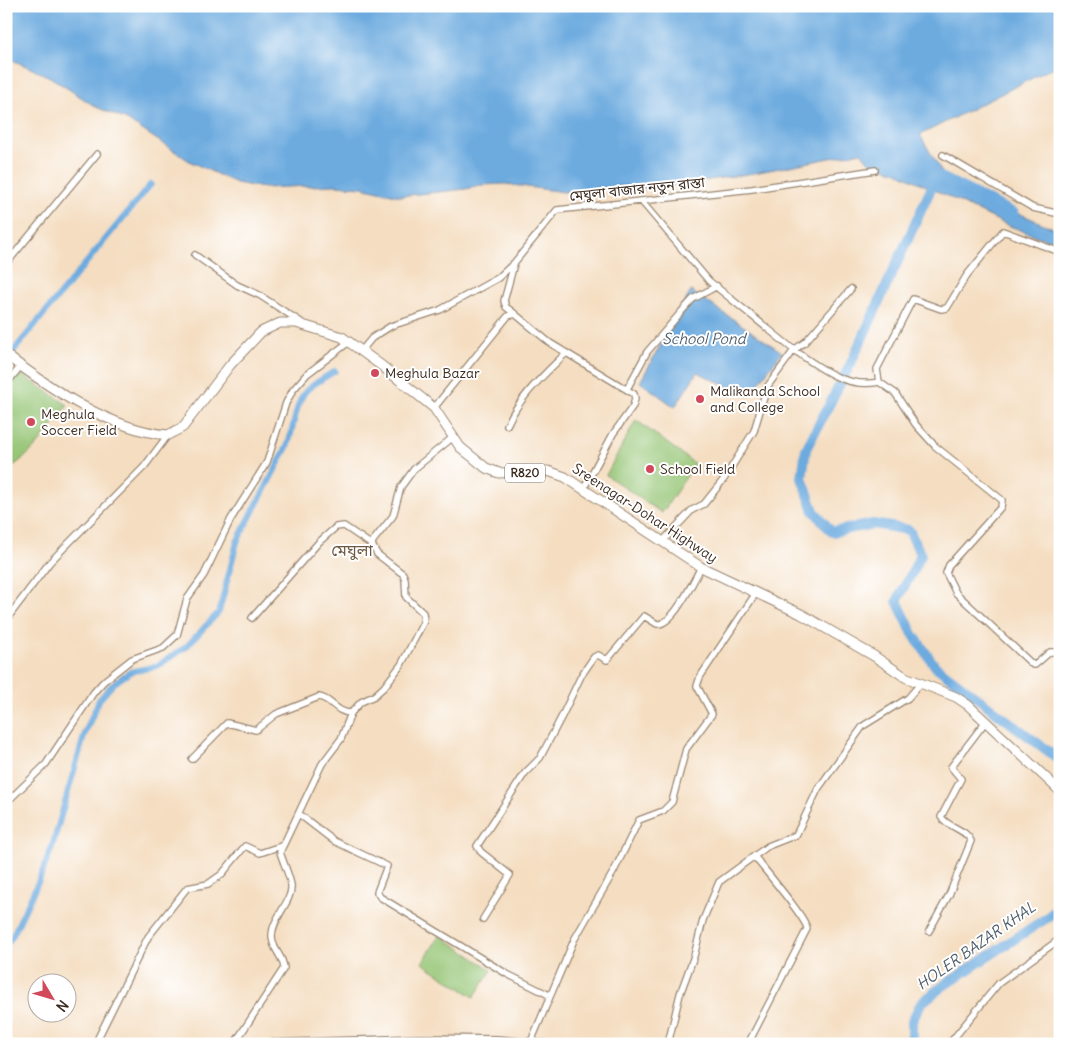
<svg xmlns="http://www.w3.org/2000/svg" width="1066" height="1050" font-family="Delius,'Noto Sans Bengali',sans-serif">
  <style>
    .green { fill: #95c575; stroke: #68784a }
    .water { fill: #6dabdf; stroke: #546a7e }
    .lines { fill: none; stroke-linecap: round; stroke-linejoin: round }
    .canal { stroke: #6dabdf; stroke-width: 6 }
    .river { stroke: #6dabdf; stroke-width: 10 }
    .street-casing { stroke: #98846f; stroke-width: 8 }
    .primary-casing { stroke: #98846f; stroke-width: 11 }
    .street { stroke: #fff; stroke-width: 5.5 }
    .primary { stroke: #fff; stroke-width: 9 }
    .poi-dot { fill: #d1495b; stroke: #fff; stroke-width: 2 }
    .labels { text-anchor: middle; stroke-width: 4; stroke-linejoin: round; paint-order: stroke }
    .shield { fill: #fff; stroke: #766a62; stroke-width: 1 }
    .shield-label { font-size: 12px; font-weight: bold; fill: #3b2a1e }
    .street-label { font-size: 14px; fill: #3b2a1e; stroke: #fff }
    .poi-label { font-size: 14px; fill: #3b2a1e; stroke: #fff; text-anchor: start }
    .water-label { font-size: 15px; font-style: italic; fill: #4f5e6b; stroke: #fff }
    .quarter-label { font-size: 16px; fill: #6e5841; stroke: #fff }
  </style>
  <rect width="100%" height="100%" fill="#fff"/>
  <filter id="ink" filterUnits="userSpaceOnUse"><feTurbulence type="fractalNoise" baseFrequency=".02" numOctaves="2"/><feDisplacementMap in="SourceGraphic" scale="10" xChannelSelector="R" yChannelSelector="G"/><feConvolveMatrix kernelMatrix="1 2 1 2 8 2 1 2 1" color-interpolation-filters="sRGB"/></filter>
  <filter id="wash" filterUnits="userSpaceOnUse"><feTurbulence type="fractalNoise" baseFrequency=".0096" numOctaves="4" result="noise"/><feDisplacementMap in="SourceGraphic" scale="20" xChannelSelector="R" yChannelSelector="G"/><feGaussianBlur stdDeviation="1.12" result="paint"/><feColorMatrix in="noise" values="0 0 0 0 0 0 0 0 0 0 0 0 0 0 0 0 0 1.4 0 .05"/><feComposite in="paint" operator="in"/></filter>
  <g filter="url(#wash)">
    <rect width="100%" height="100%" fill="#f4ddc0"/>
    <path class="green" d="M19,373L68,405C50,429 33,456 6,470V388Z
      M636,420L695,464L662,513L606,475Z
      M440,935L492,970L474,997L422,963Z"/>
    <path class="water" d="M6,6H1060V64L920,135L946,179L960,188L1060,231V245L1007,225L895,171L871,164L861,152L754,173L651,189L621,186L564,192L505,184L481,185L466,189L400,196L362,187L334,185L264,188L236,183L191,162L127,120L96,107L50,77L6,57Z
      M691,291L782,352L749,396L697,372L675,407L640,382Z"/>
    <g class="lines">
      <path class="canal" d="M6,360L151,184
        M6,945L12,937L40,878L52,847L85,733L99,700L113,684L130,672L157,666L186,647L219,612L237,542L287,447C293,432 296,401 306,391C314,383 326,377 335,371"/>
      <path class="river" d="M935,174L1014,213
        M936,178L850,365L806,449L802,478L814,511L832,532L873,524L909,530L921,555L897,601L913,634L935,666L1060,760
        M909,1044L912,1035V1021L921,1003L943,986L1048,917L1060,906"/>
    </g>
  </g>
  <g filter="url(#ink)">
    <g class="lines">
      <defs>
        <path id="street" d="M943,155L1033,208L1060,214
          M642,202L709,281L794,350L805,342L851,289
          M1060,252L1003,231L967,275L947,308L941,309L913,299L877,369L879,382L895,393L916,425L935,446L1002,500L1001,507L949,565L946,573L956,593L1033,665H1035L1050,652H1060
          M195,255L237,285L259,295L301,322
          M6,264L97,154
          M514,264L504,301L506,307L515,314
          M362,350L372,338L391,326L440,310L498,278L514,263L557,210L752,189L875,170
          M6,384L21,366
          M627,389L647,352L682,311L693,299L717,286
          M434,408L508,316L515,314L550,343L634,394L635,399L633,406L613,434L584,488
          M507,425C520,396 544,375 566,353
          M662,542L692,510L704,504L724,479L754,431L767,387L794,350C820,368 846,389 879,382
          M252,618L319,542L336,527L344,526L372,545
          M6,620L50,562L144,467L168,435
          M192,759L227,723L256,730L276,714L319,697C332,699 336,713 351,713
          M6,803L46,764L94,692L104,681L132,659L163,648L177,635L187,599L204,575L231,519L267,462L286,403L293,390L307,374L350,341
          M299,814L334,841L387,866L377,892L380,897L507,974L549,995
          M483,919L510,875L481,852L477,846L525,773L540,758L562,716L581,676L594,657L598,655L607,660L644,616L657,624C673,626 694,580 701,567
          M929,931L949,895L971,841C966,829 949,828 941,817L961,779L951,767L986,721
          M235,1043L284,968C283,955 272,950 272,936C272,918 293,901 291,885C289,874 283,862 280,852L322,764L341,739L351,713L361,702L374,696L384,687L401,665L424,621L423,613L406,597L405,579L403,574L377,554L372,545L373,541L393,516L401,487L414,469L452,438
          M95,1044L148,937L187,888L208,884L222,874L245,846L260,853L281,846
          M231,1044L421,1038L497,1039L552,1044
          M530,1044L574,940L614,871L639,820L663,811L672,802L686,749L712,714L697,686L700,677L756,593
          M668,1044L680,994L694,956L703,920L719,882L768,846L796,835L818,789L863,726L908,698L920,684
          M748,1044L807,929C807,919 763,868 754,856
          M949,1044L999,983L1060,939"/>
        <path id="primary" d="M6,355C51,389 111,430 168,435L183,427L230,365L261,332L280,323H296L342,337L382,366L434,408L460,447L486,468L499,473L548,471L565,477L701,567L801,614L874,656L905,677L956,697L968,705L1060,791"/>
      </defs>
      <use href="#street" class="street-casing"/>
      <use href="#primary" class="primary-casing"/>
      <use href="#street" class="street"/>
      <use href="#primary" class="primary"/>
    </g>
  </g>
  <g class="poi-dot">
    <circle cx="375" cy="373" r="5"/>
    <circle cx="700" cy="399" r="5"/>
    <circle cx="31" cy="422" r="5"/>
    <circle cx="650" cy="469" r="5"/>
  </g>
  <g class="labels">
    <rect class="shield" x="505" y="463.5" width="40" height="19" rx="4"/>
    <g class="shield-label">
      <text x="525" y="477">R820</text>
    </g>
    <g class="street-label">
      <text transform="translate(637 189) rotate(-6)" y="5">মেঘুলা বাজার নতুন রাস্তা</text>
      <text transform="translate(645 513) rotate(33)" y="5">Sreenagar-Dohar Highway</text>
    </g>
    <g class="poi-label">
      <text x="385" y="378">Meghula Bazar</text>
      <text x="710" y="396">Malikanda School<tspan x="710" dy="16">and College</tspan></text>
      <text x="41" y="419">Meghula<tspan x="41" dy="16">Soccer Field</tspan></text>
      <text x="660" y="474">School Field</text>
    </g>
    <g class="water-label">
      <text x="704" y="344">School Pond</text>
      <text transform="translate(976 946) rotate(-35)" y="5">HOLER BAZAR KHAL</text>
    </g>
    <g class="quarter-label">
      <text x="352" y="556">মেঘুলা</text>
    </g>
  </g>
  <rect width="1066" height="1050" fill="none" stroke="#fff" stroke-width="25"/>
  <g transform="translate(52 998) rotate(128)"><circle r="24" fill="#ffffff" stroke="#b1aaa5"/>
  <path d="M0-4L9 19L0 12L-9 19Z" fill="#d1495b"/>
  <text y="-8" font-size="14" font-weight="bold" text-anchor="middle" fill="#3b2a1e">N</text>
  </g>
</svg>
